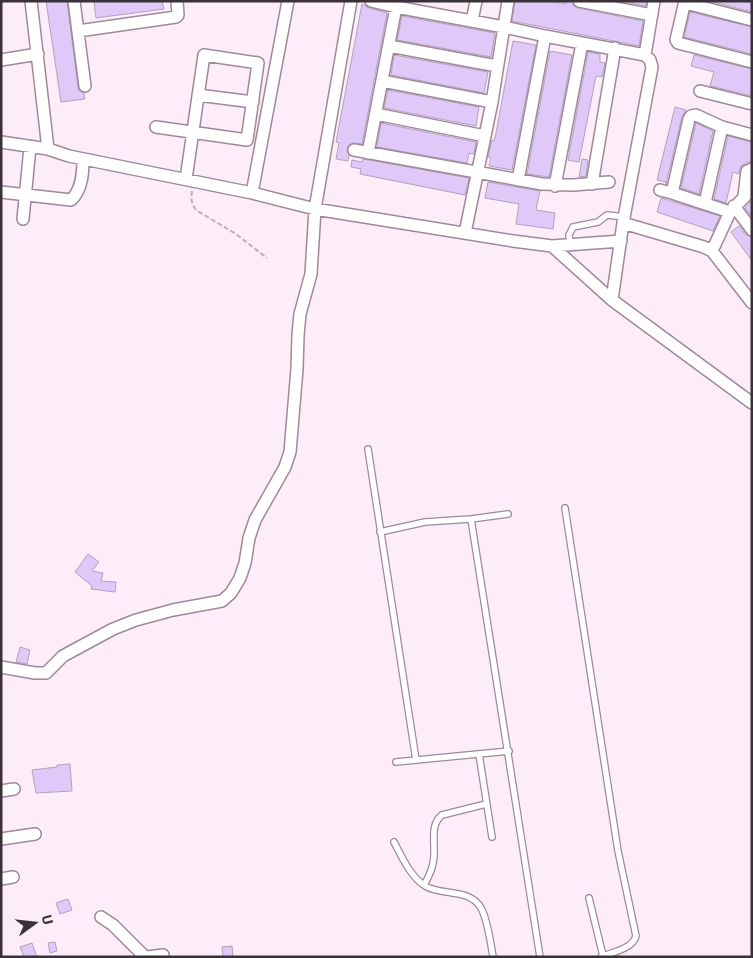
<svg xmlns="http://www.w3.org/2000/svg" width="753" height="958" font-family="'Exo 2',sans-serif">
  <style>
    .building { fill: #e0c9f9; stroke: #afa3bc }
    .lines { fill: none; stroke-linecap: round; stroke-linejoin: round }
    .lane-casing { stroke: #a0889a; stroke-width: 8 }
    .street-casing { stroke: #a0889a; stroke-width: 14 }
    .path { stroke: #beb0ba; stroke-width: 2; stroke-dasharray: 5 2.5; stroke-linecap: butt }
    .lane { stroke: #fff; stroke-width: 5.5 }
    .street { stroke: #fff; stroke-width: 11 }
  </style>
  <rect width="100%" height="100%" fill="#fdedf9"/>
  <path class="building" d="M46,1H67L78,87L79,91L84,93L85,99L61,102Z
    M94,1H162L164,9L96,18Z
    M515,1H553L566,4V1H572L574,6L578,8L643,21L639,46L512,21Z
    M620,1H646V6Z
    M709,1H752V12Z
    M362,4L369,8L387,13L362,144L352,143L348,146L347,149L349,156L348,161L336,159L339,143L336,142Z
    M690,12L752,27V54L684,37Z
    M402,16L495,33L491,57L397,40Z
    M513,41L536,45L512,170L489,166L491,158L488,157L492,140L494,141L496,133Z
    M550,51L572,55L549,177L527,174Z
    M588,52L600,54V62L605,63L602,77L596,76L579,162L568,160Z
    M394,55L488,72L484,93L391,75Z
    M694,55L752,69V96L710,86L714,72L691,66Z
    M388,90L479,107L476,126L384,108Z
    M675,107L686,110L682,117L666,184V182L657,180Z
    M381,123L476,142L474,154L469,153L467,163L377,147Z
    M696,123L713,131L699,194L681,188Z
    M728,136L752,142V162H747L741,166L739,174L733,172L726,203L714,199Z
    M363,159L469,178L465,195L360,174L361,169L351,167L352,160L362,162Z
    M582,159L588,160L586,176L579,177Z
    M488,182L540,191L536,210L555,213L553,229L516,224L519,204L485,198Z
    M661,198L720,216L713,231L657,212Z
    M752,200V217L745,208Z
    M739,226L746,235L752,237V261L731,232Z
    M88,554L99,562L92,571L103,573L101,581L116,582L115,592L91,589L92,586L75,572Z
    M20,647L30,650L27,664L16,662Z
    M70,764L72,791L36,793L32,770L57,767V765Z
    M68,899L72,910L60,914L56,903Z
    M55,942L57,951L50,953L48,943Z
    M32,943L37,957H24L20,947Z
    M232,946L233,957H223L222,947Z"/>
  <g class="lines">
    <defs>
      <path id="lane" d="M570,245L569,235L573,227L598,222L607,215L625,217
        M368,449L416,760
        M565,508L618,851L636,936C633,948 614,952 603,956
        M471,519L540,957
        M380,532L425,522L471,519L508,514
        M479,754L492,837
        M396,762L509,751
        M394,842C402,857 410,876 425,886C442,896 470,888 481,908C487,918 491,944 493,957
        M424,885C428,878 432,871 433,863C437,847 428,826 442,815L486,804
        M589,898L603,956L601,957"/>
      <path id="street" d="M31,1L48,149
        M74,1L85,86
        M371,1L396,7L504,27L545,36L645,55L650,60L652,67L623,223L612,300
        M579,1L652,15
        M685,1L676,40L678,43L752,62
        M685,3L752,20
        M472,21L476,1
        M78,31L176,17L178,15L177,1
        M389,46L497,66
        M645,55L654,1
        M1,60L38,54
        M382,81L492,102
        M700,91L752,104
        M198,95L253,102
        M376,114L485,136
        M156,127L247,140L258,63L204,55L186,179
        M1,142L48,149L69,156L252,193L315,209L513,241L552,246L621,241
        M354,150L542,184L574,185L609,182
        M368,153L396,7
        M518,180L545,36
        M592,184L615,48
        M555,186L582,43
        M660,190L672,193
        M1,192L71,200C82,190 83,173 83,159
        M252,193L288,1
        M744,196L747,171L752,169
        M705,203L722,127
        M734,206L752,230
        M730,212L672,193L689,119L691,116L696,115L722,127L752,135
        M23,219L30,147
        M623,223L704,247L712,251L752,303
        M465,233L492,102L508,1
        M552,246L612,300L752,403
        M712,251L730,212L752,189
        M1,667L35,673H46L63,656L113,629L136,620L173,610L222,601L231,593L240,578L245,563L249,538L255,520L285,467L290,452L297,369L298,335L300,314L311,274L315,209L351,1
        M1,791L14,789
        M1,839L35,834
        M1,879L13,877
        M101,917L113,925L145,957
        M147,957L163,955"/>
    </defs>
    <use href="#lane" class="lane-casing"/>
    <use href="#street" class="street-casing"/>
    <path class="path" d="M192,191C191,198 191,203 196,210L236,234L267,258"/>
    <use href="#lane" class="lane"/>
    <use href="#street" class="street"/>
  </g>
  <rect width="753" height="958" fill="none" stroke="#3b3138" stroke-width="5"/>
  <g transform="translate(35 923) rotate(75)" stroke="#fdedf9" stroke-width="4" paint-order="stroke">
  <path d="M0-4L9 19L0 12L-9 19Z" fill="#3b3138"/>
  <text y="-8" font-size="14" font-weight="bold" text-anchor="middle" fill="#3b3138">U</text>
  </g>
</svg>
